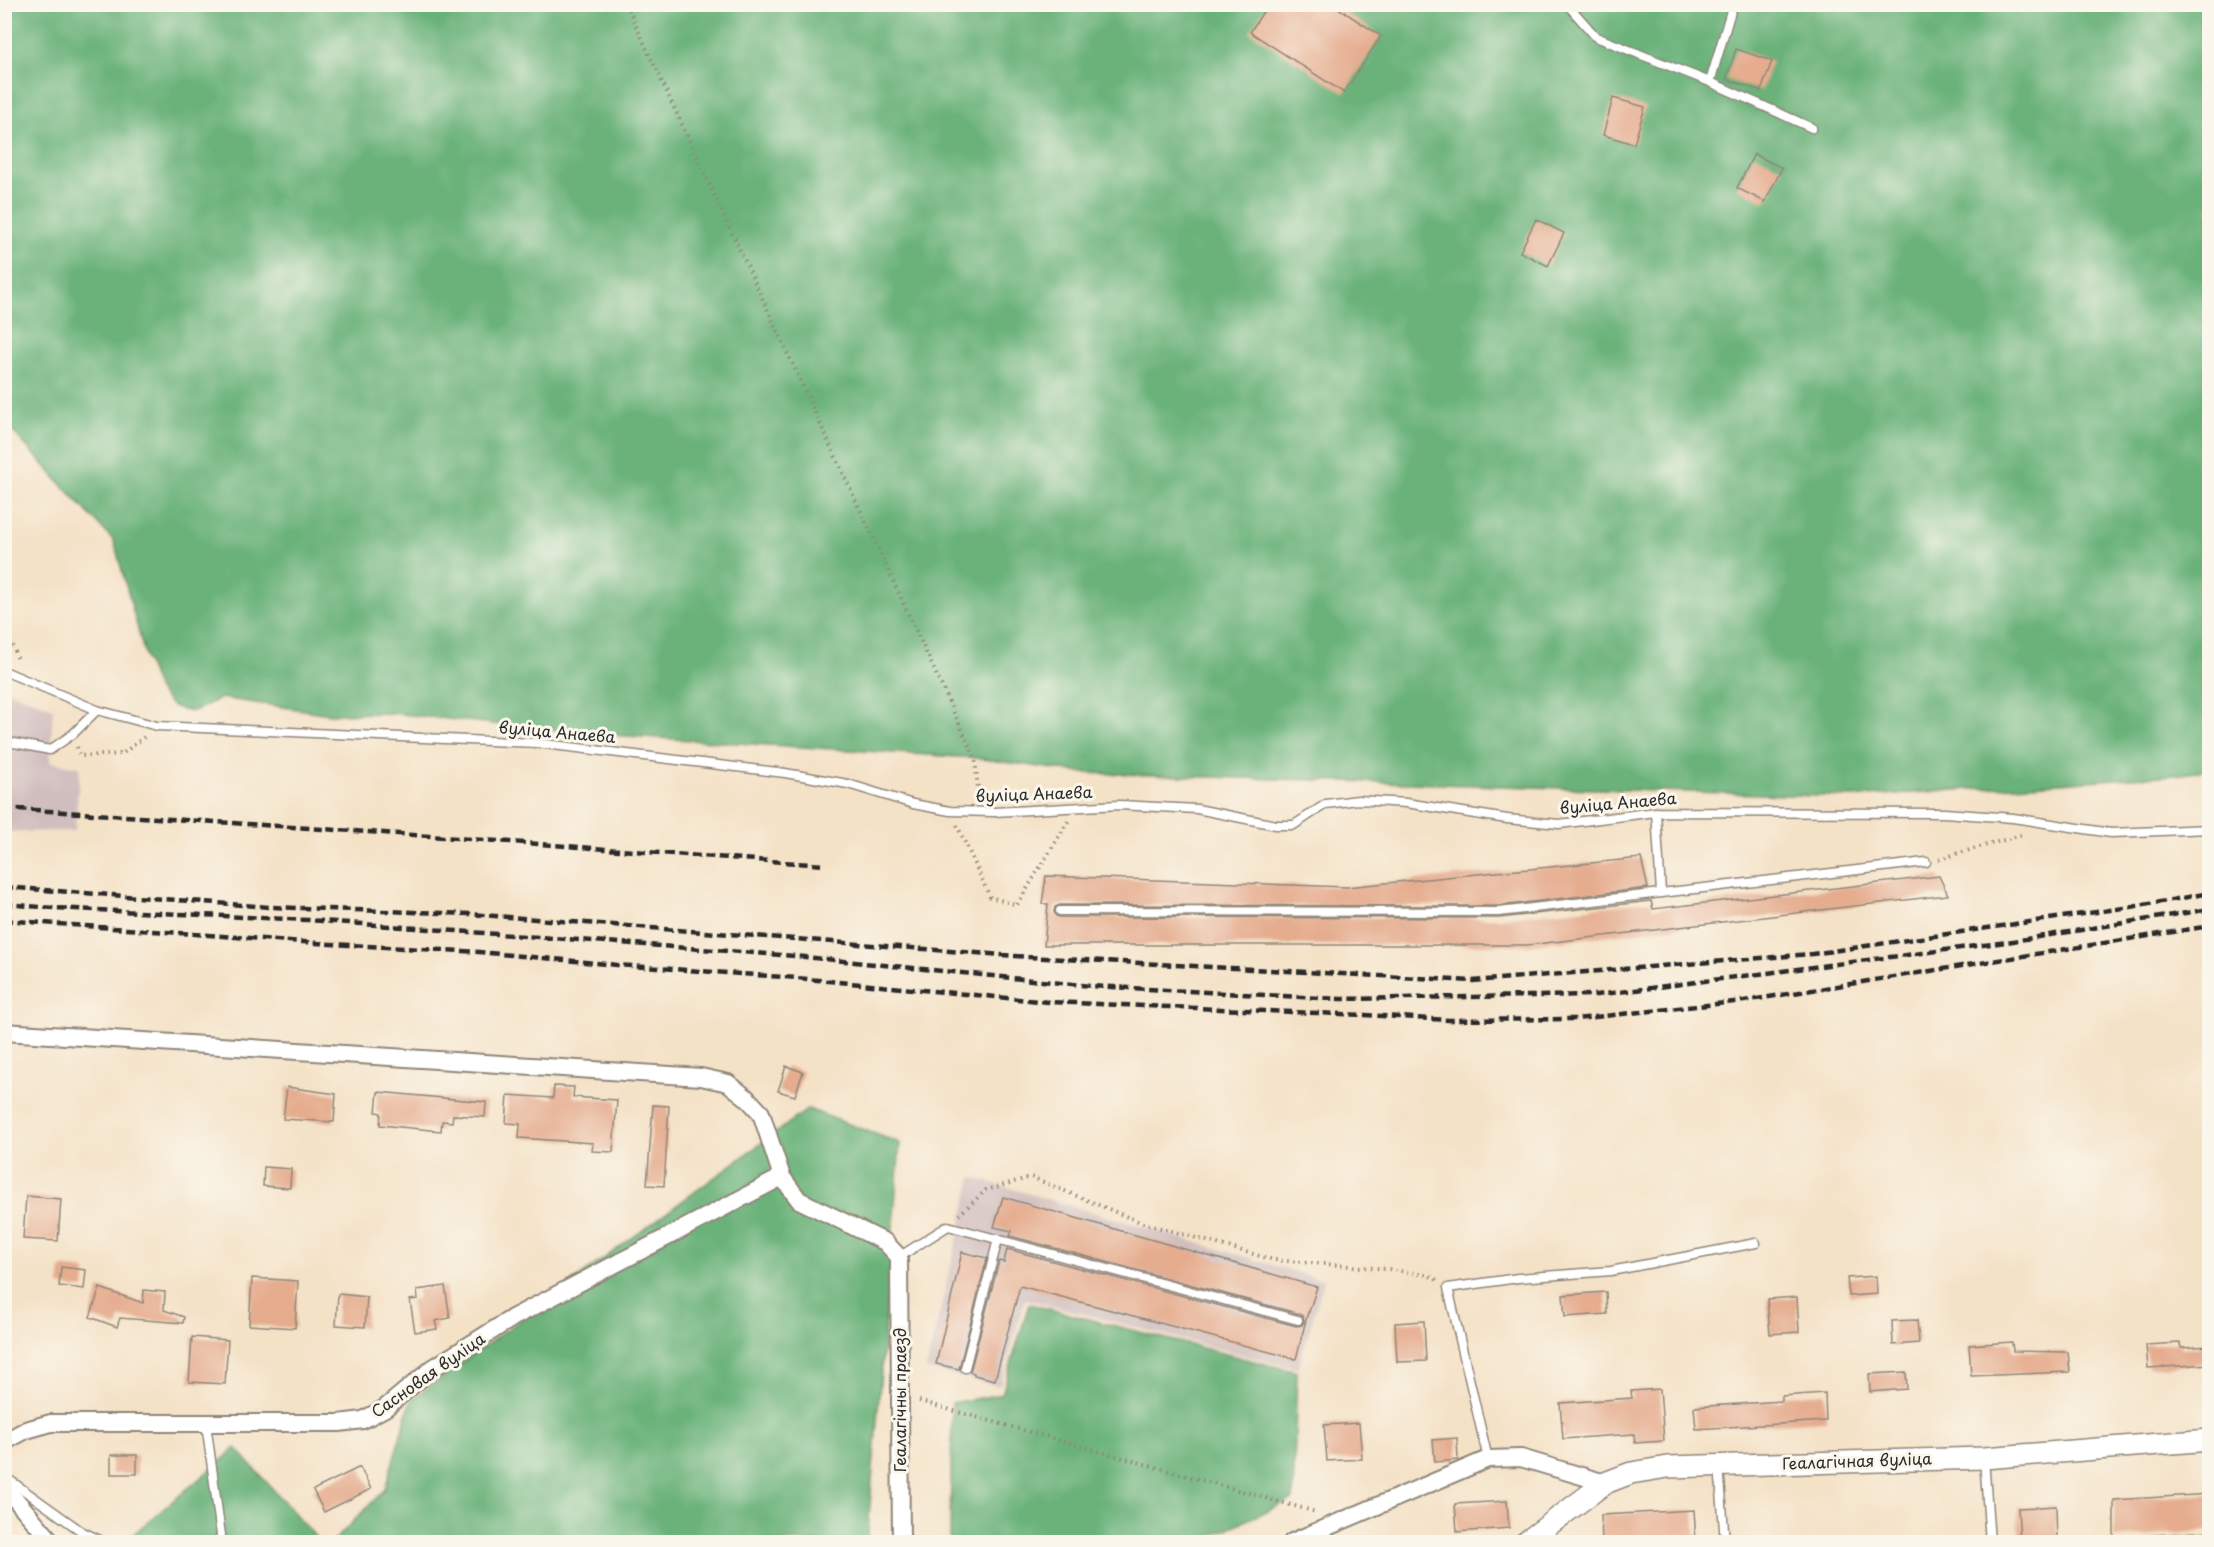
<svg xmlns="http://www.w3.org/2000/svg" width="2214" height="1547" font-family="'Playpen Sans',sans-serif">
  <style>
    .industrial { fill: #d1bfbf }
    .forest { fill: #6ab27a; stroke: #4a6e52; stroke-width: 1.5 }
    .building { fill: #e5ac8e }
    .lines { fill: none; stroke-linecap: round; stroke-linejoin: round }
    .service-casing { stroke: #908679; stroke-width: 11 }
    .minor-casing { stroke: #908679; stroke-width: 20 }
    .tertiary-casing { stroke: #908679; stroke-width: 24 }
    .path { stroke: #908679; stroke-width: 4; stroke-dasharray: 1.5 4.5; stroke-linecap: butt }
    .service { stroke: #fff; stroke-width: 8 }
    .minor { stroke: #fff; stroke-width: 16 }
    .tertiary { stroke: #fff; stroke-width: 21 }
    .rail { stroke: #2b2b2b; stroke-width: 4.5; stroke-dasharray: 9 4.5; stroke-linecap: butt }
    .labels { text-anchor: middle; stroke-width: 6; stroke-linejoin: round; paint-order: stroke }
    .street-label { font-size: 16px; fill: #2b2b2b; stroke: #fbf7ec }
  </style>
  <rect width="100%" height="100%" fill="#fbf7ec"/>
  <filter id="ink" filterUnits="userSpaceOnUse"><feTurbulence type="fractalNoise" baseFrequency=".0167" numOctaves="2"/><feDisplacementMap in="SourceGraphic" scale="12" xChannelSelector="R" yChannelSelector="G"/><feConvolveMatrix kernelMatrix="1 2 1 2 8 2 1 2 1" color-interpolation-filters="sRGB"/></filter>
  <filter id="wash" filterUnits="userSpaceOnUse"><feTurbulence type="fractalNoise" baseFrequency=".008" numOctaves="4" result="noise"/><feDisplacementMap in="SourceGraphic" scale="24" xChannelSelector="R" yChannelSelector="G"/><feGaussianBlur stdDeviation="1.35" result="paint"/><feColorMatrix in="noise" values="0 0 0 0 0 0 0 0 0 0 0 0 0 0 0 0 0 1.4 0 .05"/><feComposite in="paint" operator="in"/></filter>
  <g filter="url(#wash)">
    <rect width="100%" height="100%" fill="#f4e2c7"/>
    <path class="industrial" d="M4,689L53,708L50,762L80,767L75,831L5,832Z
      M972,1177L1324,1280L1298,1369L1025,1299L1000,1386L926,1369Z"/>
    <path class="forest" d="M5,5H2209V770L2175,775L1853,797L1084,773L975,758L579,733L392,713L330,714L221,698L194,711L183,710L171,705L158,690L146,659L114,541L5,423Z
      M808,1109L900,1143L867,1542H333L385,1489L411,1400Z
      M1029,1304L1297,1372L1293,1499L1198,1542H950L952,1403L1002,1394Z
      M236,1448L320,1542H124Z"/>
    <g id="blocks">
      <path class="building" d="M1268,4H1332L1381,36L1344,93L1250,32Z
        M1736,49L1772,61L1761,91L1726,79Z
        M1613,98L1645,107L1634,144L1603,135Z
        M1754,154L1782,168L1765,202L1737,188Z
        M1536,219L1564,233L1548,266L1520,252Z
        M1641,858L1648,888L1499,906L1060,905L1055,907L1054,912L1056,916L1060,917L1499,918L1651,901L1653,909L1939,876L1948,895L1528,945H1044L1048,904H1042L1046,876L1346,887Z
        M786,1066L803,1072L795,1096L778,1091Z
        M554,1086L574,1087L573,1097L617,1100L613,1152L592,1151L593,1143L519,1138L520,1124L506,1123L508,1095L553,1098Z
        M287,1087L336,1094L334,1122L283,1119Z
        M378,1092L486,1102L485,1117L453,1115L452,1122L442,1121L441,1131L380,1125L381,1113L376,1112Z
        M653,1105L669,1106L664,1186L647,1185Z
        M264,1167L291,1169L290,1188L263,1186Z
        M26,1196L61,1199L58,1241L23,1239Z
        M1003,1197L1317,1287L1309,1312H1308L1296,1359L1020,1286L995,1380L974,1375V1373L970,1372L999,1261L1004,1262L1007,1249L1296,1326L1302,1325L1304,1321L1303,1316L1300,1314L1010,1236L1012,1231L994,1227Z
        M962,1252L987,1258L959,1369L936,1364Z
        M61,1267L86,1270L84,1289L59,1286Z
        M1876,1276L1877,1294L1849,1296L1847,1278Z
        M252,1278L298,1281L295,1328L249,1325Z
        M445,1286L450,1318L435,1321L437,1329L415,1332L410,1300L418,1299L417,1290Z
        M100,1288L143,1303L144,1290L165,1292L164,1310L184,1317L183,1323L120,1318L117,1327L90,1317Z
        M1606,1292L1607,1314L1565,1317L1563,1295Z
        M338,1294L367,1297L365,1327L336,1325Z
        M1797,1297L1799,1332L1770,1334L1767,1299Z
        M1917,1320L1919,1343L1893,1345L1892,1321Z
        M1424,1321L1426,1361L1397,1362L1395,1323Z
        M192,1337L228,1340L225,1384L189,1382Z
        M2012,1342L2013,1351L2068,1352L2070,1372L1971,1376L1969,1345Z
        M2180,1343L2181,1348L2210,1346V1364L2148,1368L2146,1345Z
        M1906,1372L1907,1389L1870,1392L1869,1374Z
        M1660,1389L1664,1441L1635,1443L1634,1434L1563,1439L1560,1403L1632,1398L1631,1391Z
        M1825,1393L1826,1421L1696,1429L1694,1407L1782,1401V1396Z
        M1359,1423L1362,1459L1327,1461L1324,1425Z
        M1457,1438L1458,1460L1435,1462L1433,1440Z
        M111,1455H137V1474H111Z
        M360,1467L371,1489L324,1512L313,1490Z
        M2210,1494V1531L2114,1538V1500Z
        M1507,1501L1509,1528L1457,1532L1455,1504Z
        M2056,1506L2057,1542H2020L2018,1508Z
        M1694,1510L1696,1542H1602L1601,1515Z"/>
    </g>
  </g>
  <g filter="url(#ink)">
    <use href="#blocks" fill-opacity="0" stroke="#908679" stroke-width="1.5"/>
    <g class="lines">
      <defs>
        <path id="service" d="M1567,4L1596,37L1710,82
          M1733,4L1710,82L1812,128
          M4,671L97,710L157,726L536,743L785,773L848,784L913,804L950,811L994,812L1119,805L1197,809L1276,825H1294L1326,804L1358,800L1406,803L1507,819L1559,824L1656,812L1944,813L2013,818L2111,833L2210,829
          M4,741L50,750L73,734L97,710
          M1661,893L1926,862
          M1060,911L1499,912L1661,893L1656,812
          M899,1257L948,1226L1298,1320
          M965,1368L998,1239
          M206,1423L221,1535L219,1542
          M1984,1458L1990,1542
          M1488,1459L1448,1288L1518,1278L1611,1271L1756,1243
          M1719,1466L1725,1542
          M4,1476L81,1531L104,1542"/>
        <path id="minor" d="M4,1032L701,1077L728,1083L747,1098L761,1113L782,1177L799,1200L885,1242L899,1257L901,1542
          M4,1442L26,1430L51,1423H339L363,1420L385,1408L433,1368L514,1317L782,1177
          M4,1486L52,1542
          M1292,1542L1488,1459L1521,1458L1605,1483"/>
        <path id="tertiary" d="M1526,1542L1605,1483L1631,1473L1668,1467L1984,1458L2210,1440"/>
      </defs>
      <use href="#service" class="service-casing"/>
      <use href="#minor" class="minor-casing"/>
      <use href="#tertiary" class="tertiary-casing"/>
      <path class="path" d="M626,4L975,758L979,800
        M4,623L19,662
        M77,747L80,756L122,754L144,737
        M957,825L990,897L1017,905L1069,820
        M1939,859L2021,835
        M959,1215L986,1190L1031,1177L1140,1222L1274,1260L1388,1269L1430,1276L1437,1280
        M919,1401L1316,1512"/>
      <use href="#service" class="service"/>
      <use href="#minor" class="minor"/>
      <use href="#tertiary" class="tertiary"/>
      <path class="rail" d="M4,808L429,836L824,865
        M4,887L270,907L470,914L1028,957L1473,981L1812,954L2144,905L2210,893
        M4,904L54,908L308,920L795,956L1091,986L1340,999L1596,995L2007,942L2210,909
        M4,920L330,944L479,952L617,965L797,978L1049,1002L1365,1015L1449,1020L1576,1019L1744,1001L2210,926"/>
    </g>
  </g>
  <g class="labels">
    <g class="street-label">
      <text transform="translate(557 732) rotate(5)" y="6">вуліца Анаева</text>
      <text transform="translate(1034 794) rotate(-2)" y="6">вуліца Анаева</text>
      <text transform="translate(1618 803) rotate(-5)" y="6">вуліца Анаева</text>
      <text transform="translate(428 1375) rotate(-35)" y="6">Сасновая вуліца</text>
      <text transform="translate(900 1400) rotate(-90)" y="6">Геалагічны праезд</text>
      <text transform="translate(1857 1461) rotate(-2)" y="6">Геалагічная вуліца</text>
    </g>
  </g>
  <rect width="2214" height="1547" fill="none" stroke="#fbf7ec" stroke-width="24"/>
</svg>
